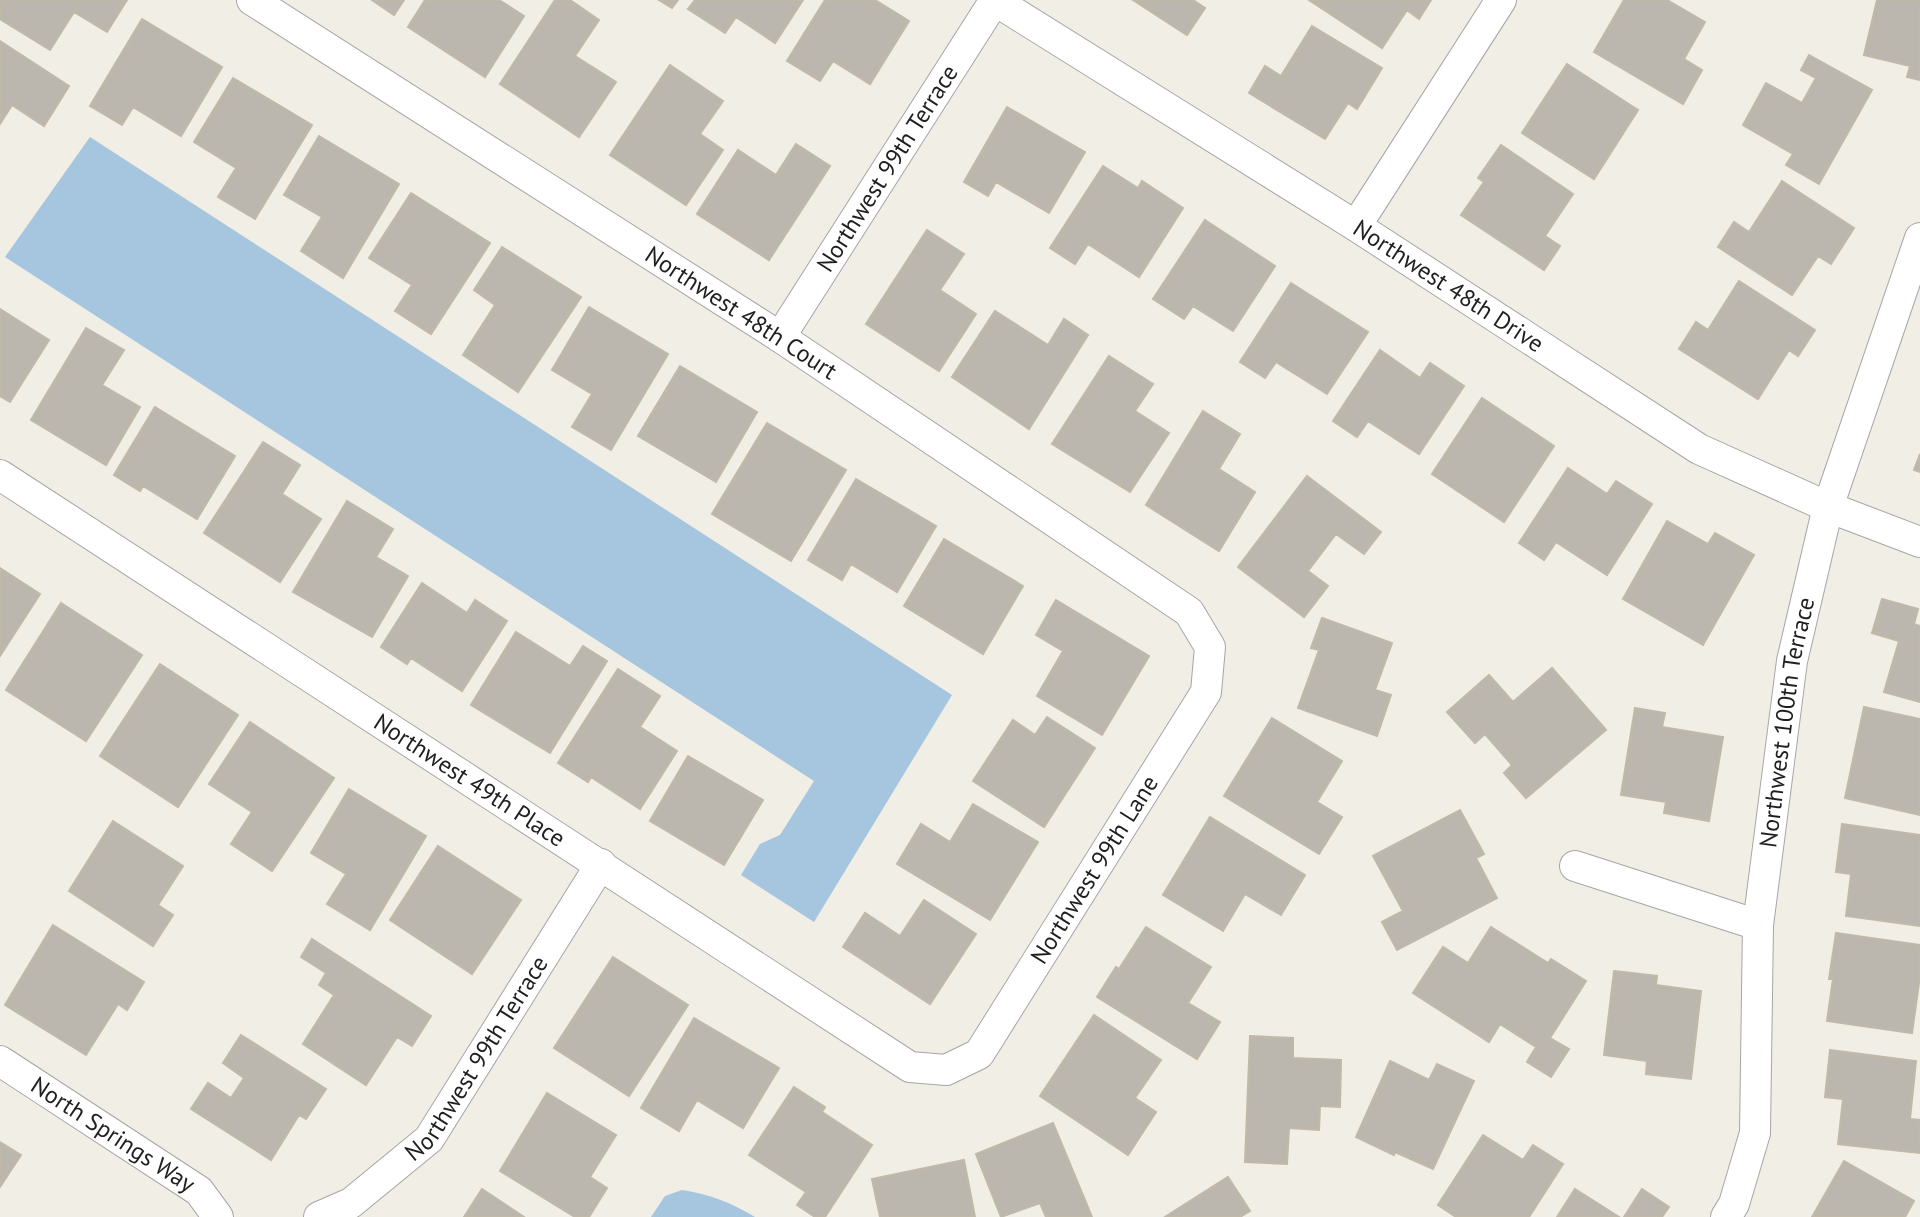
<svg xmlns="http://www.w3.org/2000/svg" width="1920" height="1217" font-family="'PT Sans',sans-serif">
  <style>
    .water { fill: #a5c6de }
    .building { fill: #bcb7ae; stroke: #c1b8a7; stroke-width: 2 }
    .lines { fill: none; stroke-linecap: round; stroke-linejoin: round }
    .street-casing { stroke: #a6a6a6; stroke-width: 32 }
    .street { stroke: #fff; stroke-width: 30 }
    .labels { text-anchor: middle; stroke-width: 7; stroke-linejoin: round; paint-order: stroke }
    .street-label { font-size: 24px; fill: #1f1f1f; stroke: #fff }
  </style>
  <rect width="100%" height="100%" fill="#f0eee5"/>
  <path class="water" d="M90,137L952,695L814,922L741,875L760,844L780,835L814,781L5,257Z
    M682,1190C709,1194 732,1203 755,1217H651L665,1196Z"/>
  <path class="building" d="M0,0H127L107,32L74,12L50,50L0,19Z
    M372,0H404L394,15Z
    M425,0H499L524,16L485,77L408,27Z
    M555,0H570L599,20L575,56L616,82L579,137L500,84Z
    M659,0H678L672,8Z
    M695,0H803L775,43L736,17L725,33L688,9Z
    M825,0H875L909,21L870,84L833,61L820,81L787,61Z
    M1133,0H1193L1205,8L1187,35Z
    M1309,0H1431L1419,19L1407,10L1382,48Z
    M1624,0H1667L1705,22L1684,59L1702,70L1683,104L1594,52Z
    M1877,0H1920V80L1907,77L1910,66L1864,55Z
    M142,19L222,67L181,136L133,107L122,125L90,106Z
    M1312,26L1382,68L1357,109L1348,103L1325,139L1249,93L1265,66L1281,76Z
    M0,41L69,86L44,126L12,105L0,124Z
    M1809,55L1872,90L1819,184L1786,165L1793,154L1743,125L1766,83L1802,103L1816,78L1801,70Z
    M1567,64L1638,110L1594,179L1522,133Z
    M670,65L723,101L700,134L723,150L686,205L610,155Z
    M233,78L312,125L255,219L218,197L236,168L194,142Z
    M1007,107L1085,152L1049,213L996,182L988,196L964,182Z
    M319,136L399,184L343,278L301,251L322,217L284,195Z
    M796,144L830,166L769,260L697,214L738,150L776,175Z
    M1501,145L1573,194L1545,236L1560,246L1544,270L1461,215L1484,182L1478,178Z
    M1103,166L1138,188L1142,181L1183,208L1139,277L1088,244L1075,264L1050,248Z
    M1782,181L1854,228L1831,264L1818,256L1792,295L1718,247L1734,222L1749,232Z
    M411,193L490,243L431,334L395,311L412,285L369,258Z
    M1205,220L1275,266L1233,331L1193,306L1184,319L1153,299Z
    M927,230L964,254L940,290L976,314L939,371L866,324Z
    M502,247L581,297L518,392L463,355L495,305L474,290Z
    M1739,281L1815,330L1798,356L1789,350L1758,399L1679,349L1696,322L1708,330Z
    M1291,283L1368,332L1327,394L1276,362L1265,378L1240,362Z
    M589,307L668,354L611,450L572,427L592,394L552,370Z
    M0,309L49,340L10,402L0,396Z
    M995,311L1048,345L1064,319L1088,335L1029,429L952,377Z
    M86,328L124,350L102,385L140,407L106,465L31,420Z
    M1380,350L1420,378L1430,363L1464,386L1419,454L1368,421L1357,437L1333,421Z
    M1109,356L1153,384L1135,411L1169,433L1130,492L1052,444Z
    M680,366L757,412L716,482L638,436Z
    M1482,398L1554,446L1504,522L1432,474Z
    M155,407L235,456L197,519L143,486L140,491L114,475Z
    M1203,411L1240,434L1219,469L1255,492L1219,551L1146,505Z
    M767,423L846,470L791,561L712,514Z
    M263,442L300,465L282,494L321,519L280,582L204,533Z
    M1920,454V472L1914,470Z
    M1568,468L1607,494L1616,481L1652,504L1607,575L1556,542L1544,560L1519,543Z
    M1307,476L1381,532L1364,554L1336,534L1308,571L1328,586L1304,617L1238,567Z
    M856,479L936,526L897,592L851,564L842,580L808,560Z
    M347,501L393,529L376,557L408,576L372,637L293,592Z
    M1667,521L1708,544L1715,533L1754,555L1703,645L1623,599Z
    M944,539L1023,586L983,654L904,606Z
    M0,568L40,594L0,656Z
    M422,583L467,613L475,600L507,621L462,691L411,658L407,664L381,647Z
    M1882,599L1918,609L1914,624L1920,626V702L1884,692L1899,641L1872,633Z
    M1056,600L1149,656L1102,735L1037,696L1063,651L1036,635Z
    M61,603L142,655L86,741L6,690Z
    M1322,618L1392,643L1375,690L1391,695L1377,736L1298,708L1319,650L1311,648Z
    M516,632L570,666L583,646L607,661L550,753L471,705Z
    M160,664L238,715L178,807L100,756Z
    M1552,668L1606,730L1526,798L1504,773L1512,765L1485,734L1475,743L1447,712L1489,675L1513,702Z
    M618,669L660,696L640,727L677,751L640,809L591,777L588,782L558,763Z
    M1864,707L1920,719V815L1845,798Z
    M1635,708L1665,713L1662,727L1723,737L1709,821L1664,813L1666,802L1621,795Z
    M1047,717L1095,748L1044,827L973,781L1013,720L1035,735Z
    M1272,718L1342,761L1317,802L1342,817L1319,854L1224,796Z
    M250,722L334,778L272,871L231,844L252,812L209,784Z
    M688,756L763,800L724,865L650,821Z
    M349,789L426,836L370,930L327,904L346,874L311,853Z
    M973,804L1038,842L990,920L897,864L921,824L950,842Z
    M1460,810L1484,854L1476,858L1497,898L1397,950L1382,922L1403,911L1373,856Z
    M1210,817L1305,875L1281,915L1245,894L1223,931L1163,895Z
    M113,821L183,866L158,905L173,915L153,946L69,891Z
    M1842,824L1920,835V926L1846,916L1851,874L1836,872Z
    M438,846L521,900L472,974L390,920Z
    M924,900L976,934L930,1004L843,947L865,913L900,936Z
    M53,925L144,982L127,1010L118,1004L86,1055L5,1005Z
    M1146,927L1211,967L1188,1003L1220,1022L1197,1059L1097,997L1116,967L1119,969Z
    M1491,927L1548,963L1551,959L1586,981L1550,1038L1569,1049L1551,1077L1527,1062L1536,1047L1500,1024L1489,1042L1413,993L1443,947L1468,963Z
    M1836,933L1920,945V976L1912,1033L1827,1021L1833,979H1829Z
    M312,939L431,1016L412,1046L397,1037L366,1085L303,1044L334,995L319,985L326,973L301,957Z
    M613,957L688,1005L629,1096L554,1048Z
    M1614,971L1657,976L1656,985L1701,991L1691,1079L1646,1074L1647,1061L1604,1055Z
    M1094,1015L1161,1060L1135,1098L1156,1112L1128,1155L1040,1096Z
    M694,1018L779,1068L743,1128L697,1100L679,1131L641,1108Z
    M241,1035L326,1089L306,1119L299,1115L271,1160L191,1109L208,1083L231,1098L244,1078L223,1063Z
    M1250,1036L1293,1038V1058L1341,1060L1340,1107L1320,1106L1319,1130L1289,1128L1287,1164L1245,1162Z
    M1830,1050L1916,1061L1910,1119L1920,1120V1153L1838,1144L1843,1099L1825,1097Z
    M1390,1061L1429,1080L1437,1064L1474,1081L1433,1169L1395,1152L1394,1155L1356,1137Z
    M794,1087L825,1107L822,1112L872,1145L825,1217H815L797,1205L806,1192L749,1155Z
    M547,1093L616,1135L590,1177L607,1188L589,1217H575L500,1171Z
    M1053,1123L1092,1217H1046L1040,1203L1001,1217L976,1154Z
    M1483,1135L1523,1160L1533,1145L1563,1164L1529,1217H1456L1438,1205Z
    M0,1142L21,1155L0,1187Z
    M964,1160L975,1217H880L872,1179Z
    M1844,1161L1914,1201L1905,1217H1812Z
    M1228,1177L1250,1211L1240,1217H1165Z
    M482,1189L524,1217H464Z
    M1575,1189L1619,1217H1557Z
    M1642,1189L1669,1207L1662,1217H1624Z"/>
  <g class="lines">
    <defs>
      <g id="street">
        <path id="s1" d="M994,0L1356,226L1699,449L1828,507L1920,542"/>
        <path d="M1356,226L1501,0"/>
        <path id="s2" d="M780,337L995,0"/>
        <path id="s3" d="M0,475L910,1067L946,1070L979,1054L1206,692L1210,647L1189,612L780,337L252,0"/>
        <path d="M1575,866L1758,925"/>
        <path id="s4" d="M0,1061L199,1191L218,1217"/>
        <path id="s5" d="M319,1217L351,1203L429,1139L601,864"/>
        <path id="s6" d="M1726,1217L1734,1204L1755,1133L1758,925L1792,661L1828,507L1920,238"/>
      </g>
    </defs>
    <use href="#street" class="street-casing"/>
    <use href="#street" class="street"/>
  </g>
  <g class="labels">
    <g class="street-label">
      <text dy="8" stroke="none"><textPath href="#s2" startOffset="200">Northwest 99th Terrace</textPath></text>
      <text dy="8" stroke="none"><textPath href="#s1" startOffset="537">Northwest 48th Drive</textPath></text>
      <text transform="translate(741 313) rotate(33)" y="8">Northwest 48th Court</text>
      <text dy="8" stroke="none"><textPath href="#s6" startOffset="502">Northwest 100th Terrace</textPath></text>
      <text dy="8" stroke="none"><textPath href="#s3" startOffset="560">Northwest 49th Place</textPath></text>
      <text dy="8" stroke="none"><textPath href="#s3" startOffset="1376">Northwest 99th Lane</textPath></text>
      <text dy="8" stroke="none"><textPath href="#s5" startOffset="229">Northwest 99th Terrace</textPath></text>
      <text dy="8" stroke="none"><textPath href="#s4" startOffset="135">North Springs Way</textPath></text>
    </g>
  </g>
</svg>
